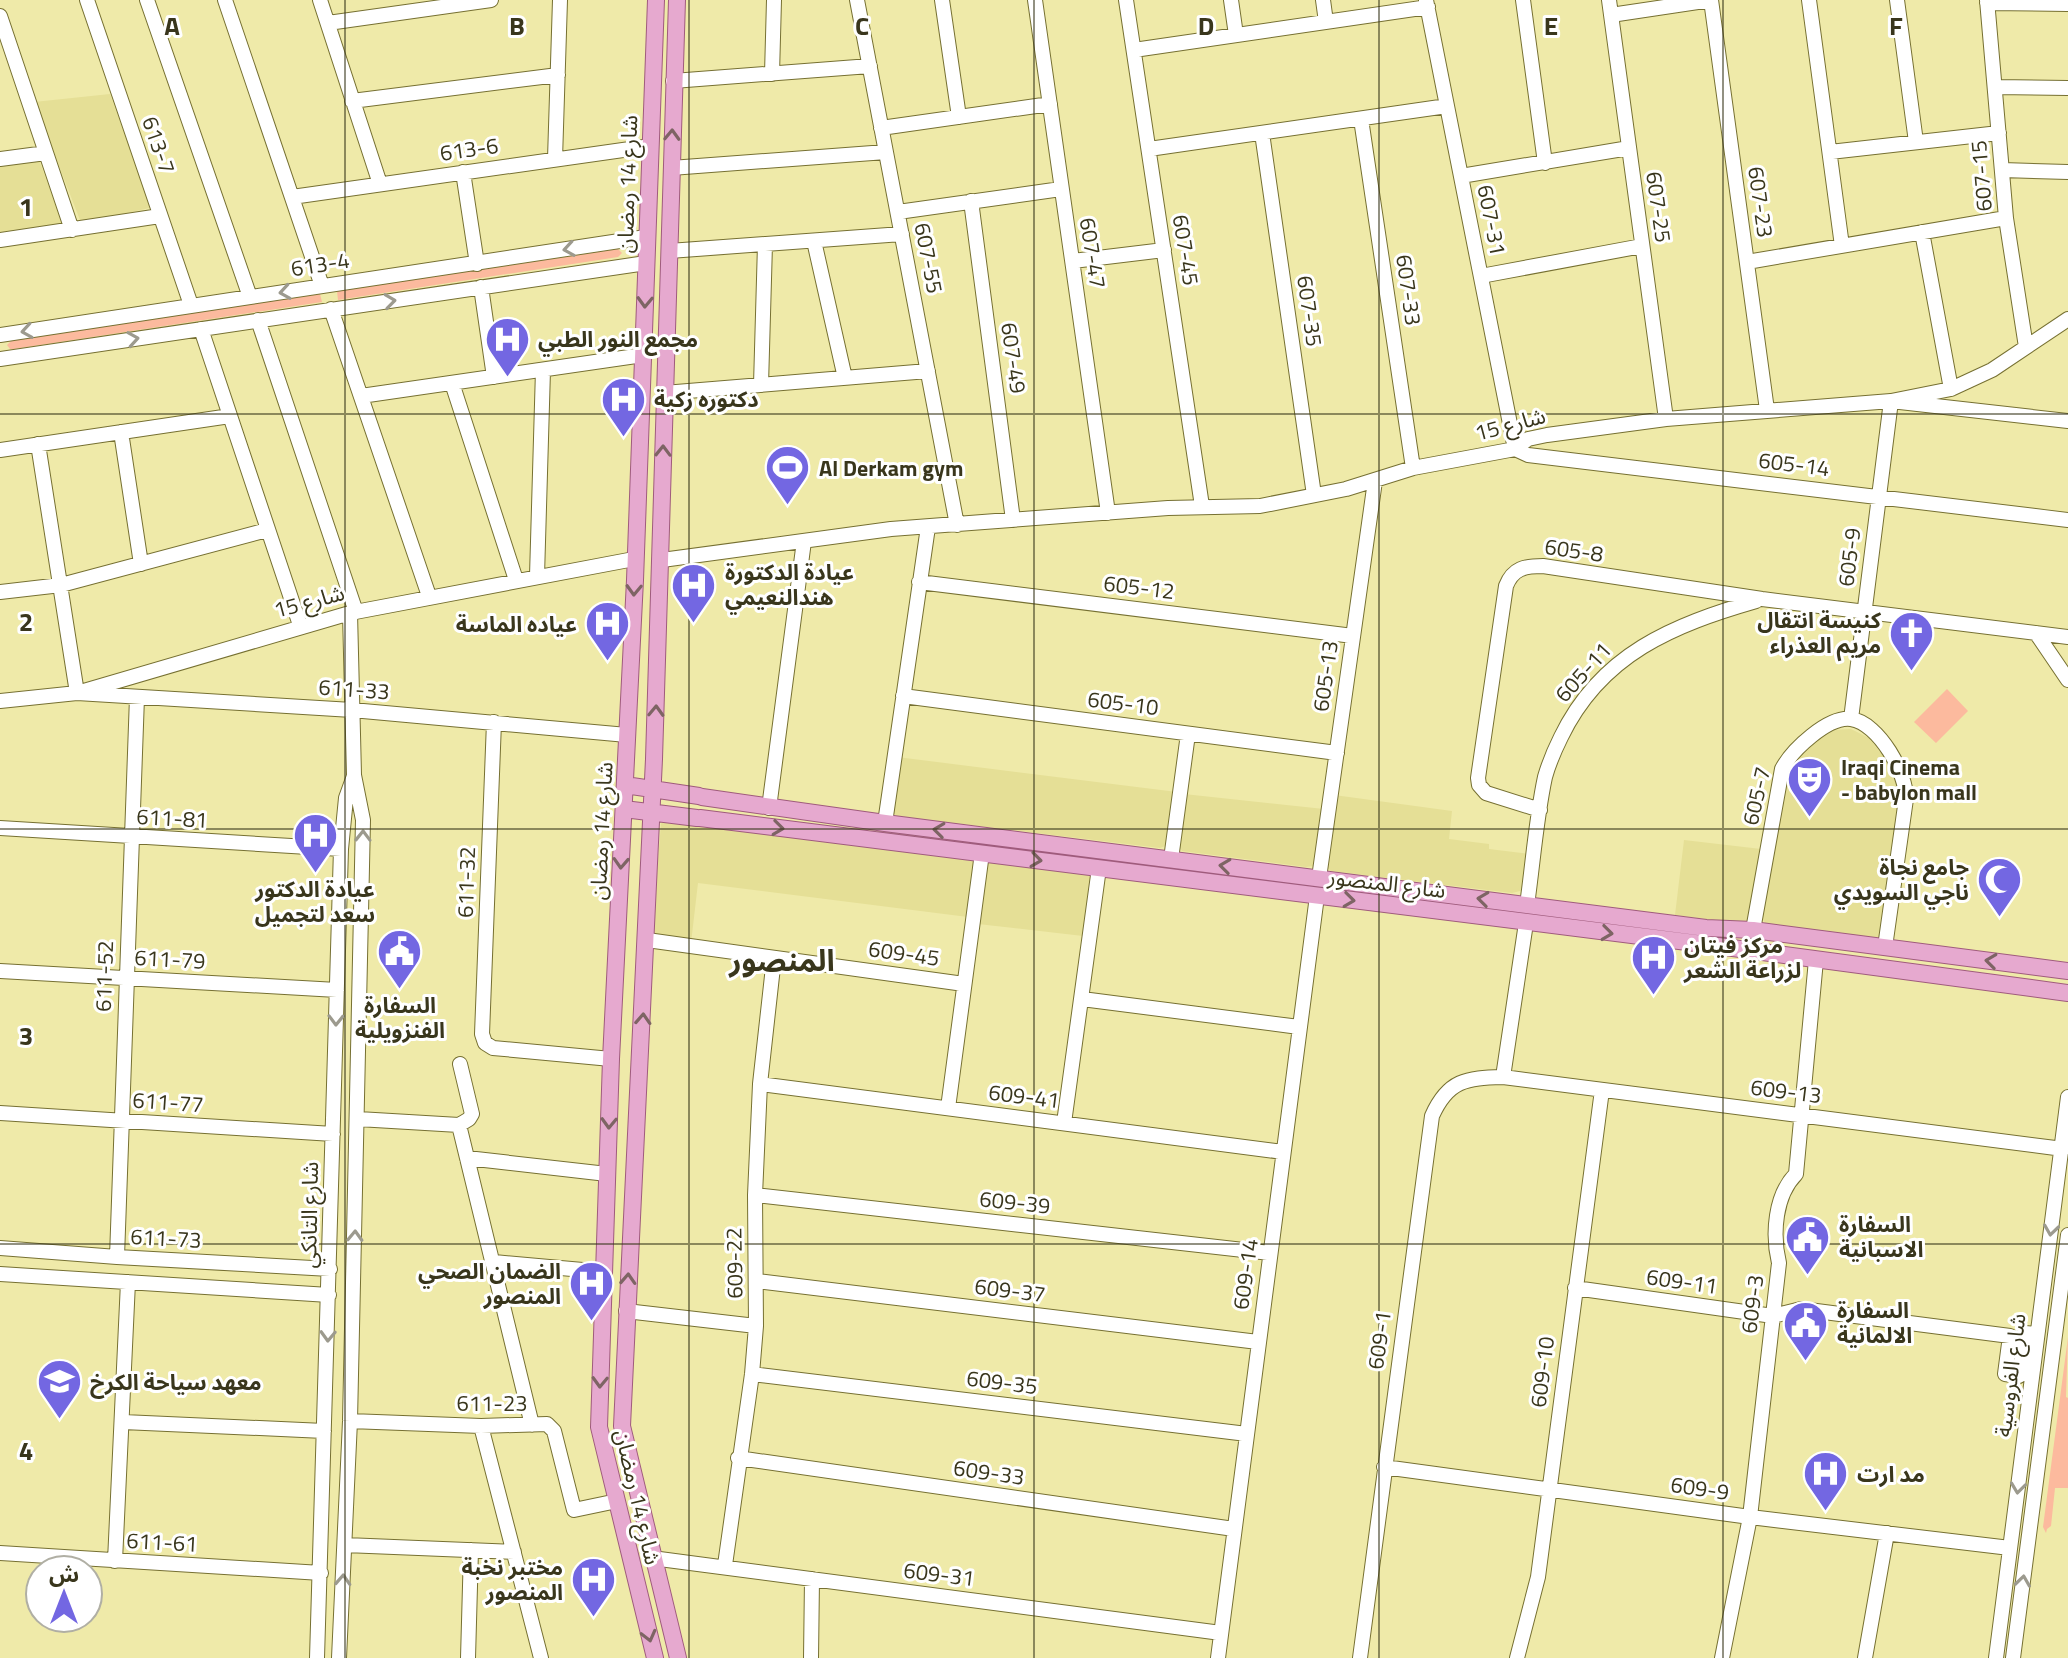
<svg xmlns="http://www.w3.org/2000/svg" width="2068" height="1658" font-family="'Titillium Web','Noto Sans Arabic',sans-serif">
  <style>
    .built { fill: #e5df96 }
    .green { fill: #fcba9e }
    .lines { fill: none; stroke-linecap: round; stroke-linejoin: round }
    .minor-casing { stroke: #767032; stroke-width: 16 }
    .major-casing { stroke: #9f5b7c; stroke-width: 18 }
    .minor { stroke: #fff; stroke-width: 14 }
    .major { stroke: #e6a9cf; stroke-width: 16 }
    .oneway { stroke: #7e6464 }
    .oneway2 { stroke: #9c9a8e }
    .grid { fill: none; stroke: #39361c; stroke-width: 2; stroke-opacity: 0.55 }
    .labels { text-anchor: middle; stroke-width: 6; stroke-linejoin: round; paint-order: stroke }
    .street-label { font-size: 22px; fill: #39361c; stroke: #fff }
    .poi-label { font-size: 22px; font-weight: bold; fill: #39361c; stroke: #fff; text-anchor: start }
    .district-label { font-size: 30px; font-weight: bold; fill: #39361c; stroke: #fff }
    .grid-label { font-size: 26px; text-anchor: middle; font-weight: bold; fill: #39361c; stroke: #fff; stroke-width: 6; stroke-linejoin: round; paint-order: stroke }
  </style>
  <rect width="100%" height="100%" fill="#efeaa9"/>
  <path class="built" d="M110,94L149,201V208L89,222L80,220L34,102Z
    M39,160L62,221L60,225L0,234V165Z
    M1851,729L1869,738L1892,767L1900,783L1891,896L1879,940L1766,924L1762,918L1788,771L1810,742L1833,730Z
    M897,757L1177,792L1168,845L1160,848L897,816L893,813Z
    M1184,794L1324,809L1314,866L1306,867L1182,851L1178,845Z
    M1334,795L1452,811L1449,839L1489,844V849L1530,854L1524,890L1512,893L1331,871L1326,867Z
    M663,820L970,858L974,862L968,917L698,883L691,943L656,935L652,931L661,824Z
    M1684,840L1761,849L1750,920L1742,924L1675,915Z
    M991,860L1086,873L1090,875L1083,936L978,924L986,863Z"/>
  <path class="green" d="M618,249L622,253L618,257L338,300L337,291Z
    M320,294L322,302L14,349H10L7,345L12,340Z
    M1947,689L1968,711L1936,743L1914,722Z
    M2068,1337L2066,1397L2068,1398V1488H2055L2051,1526L2047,1529L2046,1533L2043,1527Z"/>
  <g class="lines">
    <defs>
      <path id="minor" d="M87,0L191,305
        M147,0L250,297
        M225,0L322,286
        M320,0L380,184
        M857,0L957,525
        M942,0L959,117
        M1035,0L1108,513
        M1126,0L1202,506
        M1231,0L1236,35
        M1323,0L1326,22
        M1426,0L1515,449L1528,455L2068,520
        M1523,0L1545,163
        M1609,0L1666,419
        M1809,0L1842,246
        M1897,0L1916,142
        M1987,0L2006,218L2026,347
        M1987,3L2068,4
        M1611,15L1711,0L1767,410
        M0,16L72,230
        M328,23L491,0
        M1134,50L1428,7
        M772,74L774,0
        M673,81L870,66
        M1995,87L2068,88
        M352,101L558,75
        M1361,119L1413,468
        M881,128L1050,104
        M1262,133L1314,495
        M1149,149L1447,106
        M1830,152L1999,133
        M0,159L46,153
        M555,159L560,0
        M671,168L886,152
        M2002,170L2068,172
        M463,172L477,264
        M1461,176L1629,148
        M292,197L651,146
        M971,201L1013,520
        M898,212L1061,189
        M1922,232L1951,389
        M0,240L160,216
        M814,241L845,378
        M669,251L902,234
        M1073,261L1164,250
        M1747,262L2006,218
        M1481,276L1642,246
        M481,287L494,377
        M331,309L429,596
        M258,320L356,612
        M201,329L300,625
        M0,335L646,237
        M0,359L646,263
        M452,383L516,580
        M761,385L765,244
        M664,393L928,371
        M361,396L643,355
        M121,432L141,564
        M38,444L77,693L352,710L627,735
        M0,450L230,416
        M662,560L891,529L1168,508L1260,506L1346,489L1413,468L1515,449L1528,439L1547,435L1666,419L1891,401L1951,389L1992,370L2068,319
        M537,576L543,370
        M919,582L1353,636
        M0,592L61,585L267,530
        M2036,633L2068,680
        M903,696L1337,753
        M0,701L77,693L350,613L634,559
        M1851,719L1891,401L2068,421
        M494,722L482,1034L485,1043L493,1048L611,1059
        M769,808L804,541
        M1540,810L1486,793L1479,785L1478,778L1506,586C1513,568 1525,566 1543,566L1762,599L2068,637
        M885,823L928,527
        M0,828L341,849
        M1171,859L1188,734
        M1319,878L1375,481
        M1527,905C1533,863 1536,819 1545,777C1549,763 1555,749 1561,737C1601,654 1673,625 1756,601
        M1753,930L1782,769C1792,750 1828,716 1851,719C1879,723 1907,774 1906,799L1885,947
        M647,940L964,984
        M0,971L337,990
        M1082,999L1299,1027
        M1503,1077L1526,923
        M760,1084L1283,1152
        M948,1108L982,853
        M0,1113L333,1134
        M358,1119L459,1125L469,1119L472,1114L460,1064
        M1064,1123L1099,868
        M459,1125L532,1425
        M467,1158L607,1174
        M755,1195L1270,1253
        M0,1248L117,1257L330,1269
        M117,1257L137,697
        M494,1262L605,1272
        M0,1274L329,1295
        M757,1281L1258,1342
        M1575,1288L1773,1316L1801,1309L2010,1336L2005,1374L2019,1376L2025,1333L2037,1334
        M626,1311L756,1326
        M752,1374L1247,1434
        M350,1421L481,1426L547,1424L554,1431L574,1510L617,1501
        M123,1422L324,1431
        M481,1426L541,1658
        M738,1458L1234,1529
        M1384,1467L1750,1517L2010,1548
        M345,1545L514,1552
        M0,1553L321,1573
        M652,1558L1221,1633
        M115,1561L128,1282
        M725,1565L752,1374L756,1326L755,1195L760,1084L774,958
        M317,1658L341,849L346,798L354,776
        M339,1658L350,1421L363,820L354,775L350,613
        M468,1658L471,1550
        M811,1658L812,1579
        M1218,1658L1317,896
        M1360,1658L1432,1116C1448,1080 1466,1078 1503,1077L2063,1149
        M1517,1658L1538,1577L1602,1090
        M1722,1658L1750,1517L1779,1263C1772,1234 1775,1195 1796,1174L1816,960
        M1865,1658L1887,1533
        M1996,1658L2068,1097
        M2013,1658L2068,1235"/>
      <path id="major" d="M677,0L654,759L622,1426L678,1658
        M625,785L699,796
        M702,797L885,823L1706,928L1753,930L2068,971
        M624,809L697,818
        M700,818L1703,944L2068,993
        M655,1658L599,1427L611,1059L635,580L656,0"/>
    </defs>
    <use href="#minor" class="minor-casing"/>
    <use href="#major" class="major-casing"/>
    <use href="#minor" class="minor"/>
    <use href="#major" class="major"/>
  </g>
  <defs><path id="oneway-chevron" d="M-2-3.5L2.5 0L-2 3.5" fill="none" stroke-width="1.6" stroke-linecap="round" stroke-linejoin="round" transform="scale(2)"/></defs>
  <g class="oneway">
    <use href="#oneway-chevron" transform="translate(672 135) rotate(-88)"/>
    <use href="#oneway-chevron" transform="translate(645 302) rotate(92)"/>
    <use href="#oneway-chevron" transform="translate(663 451) rotate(-89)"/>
    <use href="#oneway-chevron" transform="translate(634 590) rotate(92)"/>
    <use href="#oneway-chevron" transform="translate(656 711) rotate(-88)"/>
    <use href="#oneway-chevron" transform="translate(778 828) rotate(7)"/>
    <use href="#oneway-chevron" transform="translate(939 830) rotate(-173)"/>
    <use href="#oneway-chevron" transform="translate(1036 860) rotate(8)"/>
    <use href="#oneway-chevron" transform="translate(621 863) rotate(93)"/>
    <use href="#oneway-chevron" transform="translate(1225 866) rotate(-173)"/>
    <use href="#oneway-chevron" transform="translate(1483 899) rotate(-173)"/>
    <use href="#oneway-chevron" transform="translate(1349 900) rotate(7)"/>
    <use href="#oneway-chevron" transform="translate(1607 933) rotate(7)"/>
    <use href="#oneway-chevron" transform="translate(1991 961) rotate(-173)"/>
    <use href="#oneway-chevron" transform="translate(643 1019) rotate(-87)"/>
    <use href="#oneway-chevron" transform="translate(609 1123) rotate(92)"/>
    <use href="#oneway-chevron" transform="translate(628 1279) rotate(-87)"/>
    <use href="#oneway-chevron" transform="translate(600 1382) rotate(92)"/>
    <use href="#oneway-chevron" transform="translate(649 1636) rotate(76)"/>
  </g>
  <g class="oneway2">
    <use href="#oneway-chevron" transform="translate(569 249) rotate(171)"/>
    <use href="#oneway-chevron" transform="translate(285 292) rotate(171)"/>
    <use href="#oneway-chevron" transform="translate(390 301) rotate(-8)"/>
    <use href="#oneway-chevron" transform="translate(27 331) rotate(171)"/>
    <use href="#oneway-chevron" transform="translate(133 339) rotate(-9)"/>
    <use href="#oneway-chevron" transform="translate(363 836) rotate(-89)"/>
    <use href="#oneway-chevron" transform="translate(336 1020) rotate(91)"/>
    <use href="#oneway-chevron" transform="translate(2051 1230) rotate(98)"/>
    <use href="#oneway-chevron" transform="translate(355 1236) rotate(-88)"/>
    <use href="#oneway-chevron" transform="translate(328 1336) rotate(92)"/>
    <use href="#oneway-chevron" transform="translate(2018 1488) rotate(97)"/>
    <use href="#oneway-chevron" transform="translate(343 1580) rotate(-87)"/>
    <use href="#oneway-chevron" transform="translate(2023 1581) rotate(-82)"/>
  </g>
  <path class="grid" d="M345,0V1658M689,0V1658M1034,0V1658M1379,0V1658M1723,0V1658M0,414H2068M0,829H2068M0,1244H2068"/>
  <defs>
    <symbol id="hospital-pin" viewBox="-11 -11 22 30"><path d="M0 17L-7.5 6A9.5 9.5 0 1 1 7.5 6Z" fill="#7367e2" stroke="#fff"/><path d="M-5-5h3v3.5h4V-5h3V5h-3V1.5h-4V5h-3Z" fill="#fff"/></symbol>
    <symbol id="stadium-pin" viewBox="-11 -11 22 30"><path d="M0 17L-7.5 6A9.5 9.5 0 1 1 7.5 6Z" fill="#7367e2" stroke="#fff"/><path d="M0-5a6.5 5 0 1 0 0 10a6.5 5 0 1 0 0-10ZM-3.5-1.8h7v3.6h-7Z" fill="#fff"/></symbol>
    <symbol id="church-pin" viewBox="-11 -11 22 30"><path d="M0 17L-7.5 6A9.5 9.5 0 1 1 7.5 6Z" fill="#7367e2" stroke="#fff"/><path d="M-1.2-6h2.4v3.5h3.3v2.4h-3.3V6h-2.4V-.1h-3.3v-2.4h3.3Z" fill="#fff"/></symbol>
    <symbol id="theatre-pin" viewBox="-11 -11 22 30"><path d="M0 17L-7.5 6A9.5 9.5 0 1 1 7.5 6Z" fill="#7367e2" stroke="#fff"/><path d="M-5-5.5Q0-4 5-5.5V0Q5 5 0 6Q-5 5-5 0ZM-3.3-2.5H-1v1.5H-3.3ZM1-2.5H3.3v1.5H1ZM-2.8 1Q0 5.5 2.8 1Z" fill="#fff"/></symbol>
    <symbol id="mosque-pin" viewBox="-11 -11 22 30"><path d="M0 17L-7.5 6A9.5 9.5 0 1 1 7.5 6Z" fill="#7367e2" stroke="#fff"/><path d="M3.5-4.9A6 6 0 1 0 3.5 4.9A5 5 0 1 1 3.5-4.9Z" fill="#fff"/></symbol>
    <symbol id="civic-pin" viewBox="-11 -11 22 30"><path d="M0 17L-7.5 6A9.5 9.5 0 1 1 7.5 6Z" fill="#7367e2" stroke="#fff"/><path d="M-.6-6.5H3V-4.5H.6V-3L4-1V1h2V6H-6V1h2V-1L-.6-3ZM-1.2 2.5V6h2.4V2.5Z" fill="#fff"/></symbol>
    <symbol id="university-pin" viewBox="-11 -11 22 30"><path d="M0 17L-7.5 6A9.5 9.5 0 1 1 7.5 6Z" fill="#7367e2" stroke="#fff"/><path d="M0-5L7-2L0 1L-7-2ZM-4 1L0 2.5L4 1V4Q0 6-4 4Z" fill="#fff"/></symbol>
  </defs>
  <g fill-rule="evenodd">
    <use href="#hospital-pin" x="482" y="314" width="51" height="69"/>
    <use href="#hospital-pin" x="598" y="374" width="51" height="69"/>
    <use href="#stadium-pin" x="762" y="442" width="51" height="69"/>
    <use href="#hospital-pin" x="668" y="560" width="51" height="69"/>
    <use href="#hospital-pin" x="582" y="598" width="51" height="69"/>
    <use href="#church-pin" x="1886" y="608" width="51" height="69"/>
    <use href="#theatre-pin" x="1784" y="754" width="51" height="69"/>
    <use href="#hospital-pin" x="290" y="810" width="51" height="69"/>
    <use href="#mosque-pin" x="1974" y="854" width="51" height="69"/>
    <use href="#civic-pin" x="374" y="926" width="51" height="69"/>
    <use href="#hospital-pin" x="1628" y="932" width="51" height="69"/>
    <use href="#civic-pin" x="1782" y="1212" width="51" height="69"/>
    <use href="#hospital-pin" x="566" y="1258" width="51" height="69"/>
    <use href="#civic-pin" x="1780" y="1298" width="51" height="69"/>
    <use href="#university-pin" x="34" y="1356" width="51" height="69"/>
    <use href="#hospital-pin" x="1800" y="1448" width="51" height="69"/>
    <use href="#hospital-pin" x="568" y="1554" width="51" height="69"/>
  </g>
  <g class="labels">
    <g class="street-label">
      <text transform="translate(159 145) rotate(71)" y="8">613-7</text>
      <text transform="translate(469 149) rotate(-8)" y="8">613-6</text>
      <text transform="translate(1981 176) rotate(-95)" y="8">607-15</text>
      <text transform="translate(627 184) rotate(-88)" y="8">شارع 14 رمضان</text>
      <text transform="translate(1761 202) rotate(82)" y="8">607-23</text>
      <text transform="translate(1659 207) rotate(82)" y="8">607-25</text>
      <text transform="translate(1492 220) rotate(79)" y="8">607-31</text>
      <text transform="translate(1186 250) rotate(81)" y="8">607-45</text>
      <text transform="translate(1093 253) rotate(81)" y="8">607-47</text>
      <text transform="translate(929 258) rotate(79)" y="8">607-55</text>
      <text transform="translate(320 264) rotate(-9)" y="8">613-4</text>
      <text transform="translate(1409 290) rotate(82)" y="8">607-33</text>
      <text transform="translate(1310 311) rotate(82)" y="8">607-35</text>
      <text transform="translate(1014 358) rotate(82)" y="8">607-49</text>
      <text transform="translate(1510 424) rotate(-15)" y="8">شارع 15</text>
      <text transform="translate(1794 464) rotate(7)" y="8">605-14</text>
      <text transform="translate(1574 550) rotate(8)" y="8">605-8</text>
      <text transform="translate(1849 557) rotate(-83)" y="8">605-9</text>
      <text transform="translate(1139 587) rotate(7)" y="8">605-12</text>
      <text transform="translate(309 601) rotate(-15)" y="8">شارع 15</text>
      <text transform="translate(1583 672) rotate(-48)" y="8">605-11</text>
      <text transform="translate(1325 676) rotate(-82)" y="8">605-13</text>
      <text transform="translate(354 689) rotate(4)" y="8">611-33</text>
      <text transform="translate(1123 703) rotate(7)" y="8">605-10</text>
      <text transform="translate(1756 796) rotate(-77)" y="8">605-7</text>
      <text transform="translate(172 818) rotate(3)" y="8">611-81</text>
      <text transform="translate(601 831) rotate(-87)" y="8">شارع 14 رمضان</text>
      <text transform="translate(466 882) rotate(-88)" y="8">611-32</text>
      <text transform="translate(1387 883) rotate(7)" y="8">شارع المنصور</text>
      <text transform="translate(904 953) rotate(8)" y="8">609-45</text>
      <text transform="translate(170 959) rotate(3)" y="8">611-79</text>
      <text transform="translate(104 976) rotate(-88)" y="8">611-52</text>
      <text transform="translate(1786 1091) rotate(7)" y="8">609-13</text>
      <text transform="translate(1024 1096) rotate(7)" y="8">609-41</text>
      <text transform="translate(168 1102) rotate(4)" y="8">611-77</text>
      <text transform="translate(1015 1202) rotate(6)" y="8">609-39</text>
      <text transform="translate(309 1215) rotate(-89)" y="8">شارع التانكي</text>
      <text transform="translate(166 1238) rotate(3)" y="8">611-73</text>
      <text transform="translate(734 1263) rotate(-91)" y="8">609-22</text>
      <text transform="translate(1245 1274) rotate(-82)" y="8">609-14</text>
      <text transform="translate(1682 1281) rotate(8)" y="8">609-11</text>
      <text transform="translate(1010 1290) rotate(7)" y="8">609-37</text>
      <text transform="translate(1752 1304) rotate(-83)" y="8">609-3</text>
      <text transform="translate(1379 1340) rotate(-82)" y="8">609-1</text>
      <text transform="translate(1542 1372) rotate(-83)" y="8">609-10</text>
      <text transform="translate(2010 1375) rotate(-83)" y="8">شارع الفروسية</text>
      <text transform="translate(1002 1382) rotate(7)" y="8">609-35</text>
      <text x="492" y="1411">611-23</text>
      <text transform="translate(989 1472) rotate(8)" y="8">609-33</text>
      <text transform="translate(1700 1488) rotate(8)" y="8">609-9</text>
      <text transform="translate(638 1497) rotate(77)" y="8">شارع 14 رمضان</text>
      <text transform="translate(162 1542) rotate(3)" y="8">611-61</text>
      <text transform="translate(939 1574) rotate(7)" y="8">609-31</text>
    </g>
    <g class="poi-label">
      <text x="538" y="347">مجمع النور الطبي</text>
      <text x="654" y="407">دكتوره زكية</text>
      <text x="819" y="476">Al Derkam gym</text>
      <text x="725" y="580">عيادة الدكتورة<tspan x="725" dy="25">هندالنعيمي</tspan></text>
      <text x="1881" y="628" text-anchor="end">كنيسة انتقال<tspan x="1881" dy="25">مريم العذراء</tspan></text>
      <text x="577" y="632" text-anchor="end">عياده الماسة</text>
      <text x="1841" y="775">Iraqi Cinema<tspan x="1841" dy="25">- babylon mall</tspan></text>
      <text x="1969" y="875" text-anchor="end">جامع نجاة<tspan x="1969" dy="25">ناجي السويدي</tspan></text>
      <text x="315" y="897" text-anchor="middle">عيادة الدكتور<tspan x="315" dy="25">سعد لتجميل</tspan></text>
      <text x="1684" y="953">مركز فيتان<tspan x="1684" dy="25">لزراعة الشعر</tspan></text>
      <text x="400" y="1013" text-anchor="middle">السفارة<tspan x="400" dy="25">الفنزويلية</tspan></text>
      <text x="1839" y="1232">السفارة<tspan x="1839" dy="25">الاسبانية</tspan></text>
      <text x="561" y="1279" text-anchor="end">الضمان الصحي<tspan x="561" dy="25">المنصور</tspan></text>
      <text x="1837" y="1318">السفارة<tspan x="1837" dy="25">الالمانية</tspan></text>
      <text x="90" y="1390">معهد سياحة الكرخ</text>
      <text x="1857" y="1482">مد ارت</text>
      <text x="563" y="1575" text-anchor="end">مختبر نخبة<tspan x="563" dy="25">المنصور</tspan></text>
    </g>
    <g class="district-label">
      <text x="782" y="971">المنصور</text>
    </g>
  </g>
  <g class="grid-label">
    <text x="172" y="35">A</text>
    <text x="517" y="35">B</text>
    <text x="862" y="35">C</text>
    <text x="1206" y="35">D</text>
    <text x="1551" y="35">E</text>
    <text x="1896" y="35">F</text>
    <text x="26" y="216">1</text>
    <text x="26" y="631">2</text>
    <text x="26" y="1045">3</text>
    <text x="26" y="1460">4</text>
  </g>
  <g transform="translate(64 1594)"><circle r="38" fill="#ffffff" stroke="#b0afa4" stroke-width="2"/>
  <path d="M0-6L14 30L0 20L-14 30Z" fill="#7367e2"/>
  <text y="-12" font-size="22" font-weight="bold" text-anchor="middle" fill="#39361c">ش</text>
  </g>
</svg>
